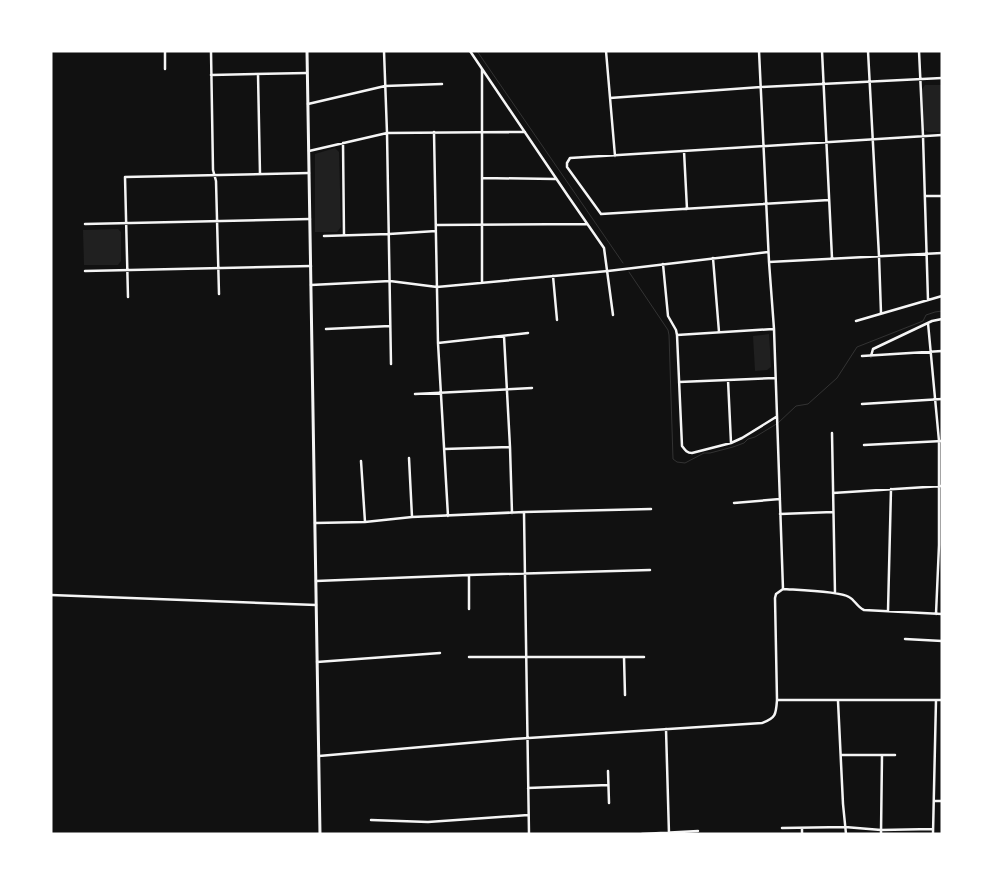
<svg xmlns="http://www.w3.org/2000/svg" width="993" height="885" font-family="'Roboto Condensed',sans-serif">
  <style>
    .green { fill: #202020 }
    .lines { fill: none; stroke-linecap: round; stroke-linejoin: round }
    .stream { stroke: #333; stroke-width: 1 }
    .minor { stroke: #f5f5f5; stroke-width: 2.5 }
    .tertiary { stroke: #f5f5f5; stroke-width: 3 }
  </style>
  <rect width="100%" height="100%" fill="#111"/>
  <path class="green" d="M925,85H942V132H928L924,130L922,89Z
    M335,148L339,152L341,227L337,232H315V154Z
    M118,229L121,232V261L118,265H84L83,230Z
    M769,334L771,367L767,370L755,371L753,336Z"/>
  <g class="lines">
    <path class="stream" d="M477,51L623,263
      M629,272L668,330L669,335L673,459L677,462L685,463L704,453H710L733,447L744,443L748,439L755,437L778,423L796,406L808,404L837,378L857,347L923,321L926,315L935,312L942,311"/>
    <path class="minor" d="M165,51V69
      M211,51L213,170L216,181L219,294
      M384,51L387,133L391,364
      M470,51L568,196L604,248L613,315
      M606,51L615,156
      M759,51L769,262L774,329L783,589
      M822,51L832,258
      M868,51L879,256L881,313
      M919,51L923,136L928,300
      M482,69V283
      M258,74L260,174
      M211,75L307,73
      M610,98L761,87L942,78
      M308,104L385,86L442,84
      M434,132L438,343L448,516
      M343,143L344,235
      M309,151L387,133L525,132
      M684,151L687,209
      M482,178L555,179
      M925,196H942
      M829,200L601,214L567,167V163L570,158L942,135
      M85,224L310,219
      M436,225L587,224
      M324,236L389,234L436,231
      M713,258L719,332
      M769,262L942,253
      M663,264L668,316L676,330L677,335L682,446C685,450 687,453 692,453L731,443L742,438L776,417
      M85,271L311,266
      M553,276L557,320
      M311,285L390,281L437,287L608,271L768,252
      M128,297L125,177L309,173
      M856,321L942,296
      M928,323L939,441V545L936,614
      M326,329L390,326
      M677,335L773,329
      M504,336L510,447L512,513
      M438,343L528,333
      M862,356L942,351
      M871,356L873,349L932,321L942,319
      M728,380L731,443
      M679,382L775,378
      M415,394L532,388
      M862,404L942,399
      M832,433L835,593
      M864,445L942,441
      M444,449L510,447
      M409,458L412,517
      M361,461L365,522
      M833,493L942,486
      M734,503L780,499
      M524,513L529,834
      M780,514L833,512
      M315,523L365,522L412,517L524,512L651,509
      M469,575V609
      M316,581L469,575L650,570
      M783,589C797,590 839,591 849,597C855,600 857,607 864,610L942,614
      M51,595L316,605
      M888,611L891,489
      M905,639L942,641
      M469,657H644
      M624,657L625,695
      M317,662L440,653
      M777,700L775,598L776,594L783,589
      M838,701L843,804L846,834
      M666,729L669,834
      M841,755H895
      M319,756L513,739L762,723C776,718 776,714 777,700H942
      M608,771L609,803
      M528,788L608,785
      M934,801H942
      M371,820L428,822L528,815
      M782,828L845,827L881,830L933,829
      M802,828V834
      M642,834L698,831
      M881,834L882,755
      M933,834L936,700"/>
    <path class="tertiary" d="M307,51L320,834"/>
  </g>
  <rect width="993" height="885" fill="none" stroke="#ffffff" stroke-width="105"/>
</svg>
